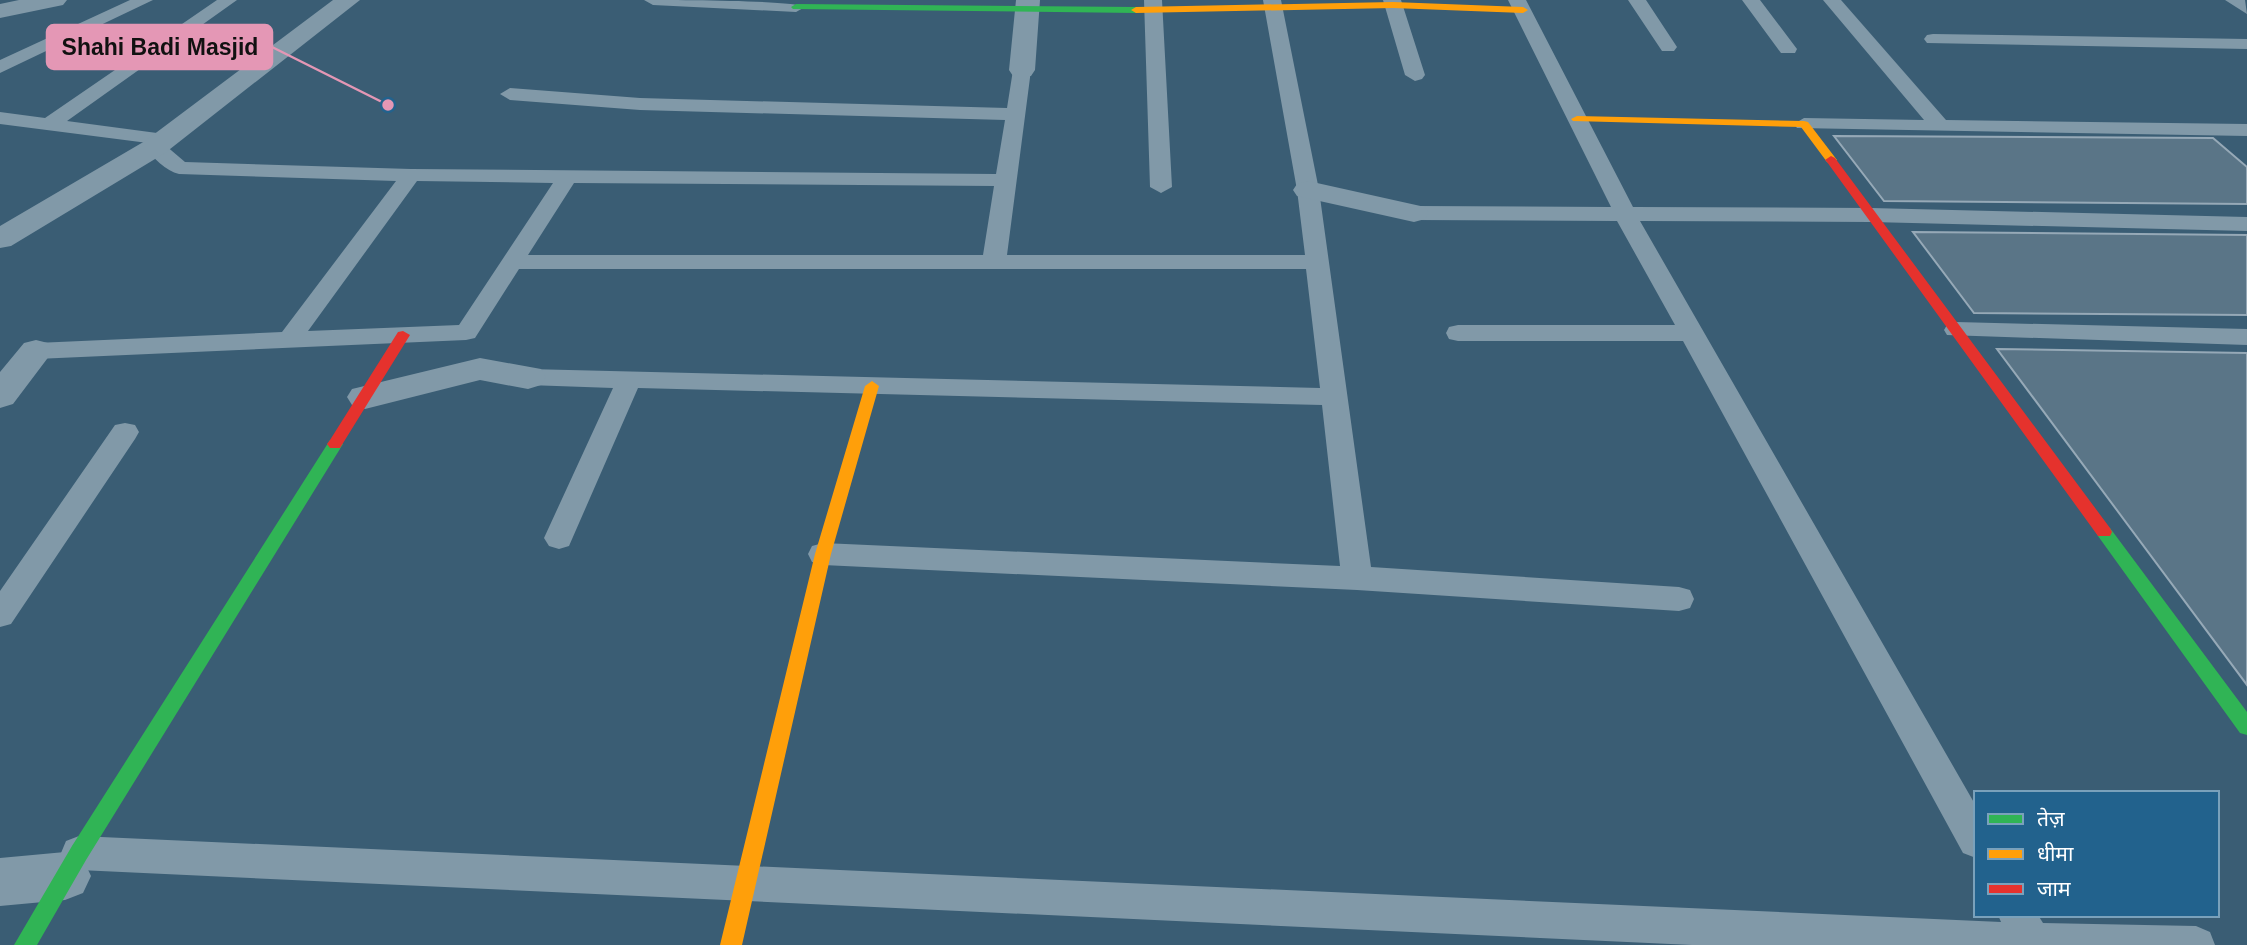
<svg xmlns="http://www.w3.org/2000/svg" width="2247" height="945" font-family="Arial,'Noto Sans Devanagari',sans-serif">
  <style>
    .building { fill: #5a7587; stroke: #96a9b7; stroke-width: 2 }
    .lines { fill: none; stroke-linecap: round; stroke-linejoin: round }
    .lane { fill: #8199a8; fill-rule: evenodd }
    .street { fill: #8199a8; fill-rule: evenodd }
    .fast { fill: #30b455; fill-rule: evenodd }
    .slow { fill: #ff9f0a; fill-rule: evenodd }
    .jam { fill: #e5322d; fill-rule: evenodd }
    .leader { fill: none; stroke: #e497b5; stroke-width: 2.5 }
    .callout-dot { fill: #e497b5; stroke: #22628d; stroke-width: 2.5 }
    .callout { fill: #e497b5; stroke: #e497b5; stroke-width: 2.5 }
    .callout-label { font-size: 23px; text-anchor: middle; font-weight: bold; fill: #111 }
  </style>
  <rect width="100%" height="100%" fill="#3a5d74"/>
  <path class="building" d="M1834,136L2213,138L2247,167V204L1884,201Z
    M1913,232L2247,235V315L1974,313Z
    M1997,349L2247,353V685Z"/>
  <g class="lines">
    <path class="lane" d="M130,0H153L0,73V60Z
      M217,0H237L67,121L172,135L175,139L165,145L185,162L411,169L996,174L1005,120L640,110L510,100L500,94L510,88L640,98L1007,108L1013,70L1022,64L1031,70L1007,255H1305L1297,190L1263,0H1281L1319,190L1371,567L1679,587L1690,590L1694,599L1690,608L1679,611L1357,590L823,565L812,562L808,554L812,546L823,543L1340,566L1322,405L638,388L569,546L559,549L549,546L544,538L613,388L528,385L519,383L515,377L519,371L528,369L1320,388L1306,269H519L475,338L466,340L36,359L27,357L23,351L27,345L36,343L282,332L396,181L179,174C166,171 153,158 145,147L148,143L0,124V112L45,118ZM417,181L553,183L459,325L308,331ZM574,183L994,186L983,255H528Z
      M644,0C668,0 794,0 805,7L796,12L653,5Z
      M1144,0H1162L1172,187L1161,193L1150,187Z
      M1383,0H1401L1425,75L1422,79L1415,81L1405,75Z
      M1508,0H1526L1633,207L1871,208L2247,217V231L1871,222L1640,221L1976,806V858L1963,853L1683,341H1458L1449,339L1446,333L1449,327L1458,325H1675L1617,221L1414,220L1403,213L1414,206L1611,207Z
      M1628,0H1646L1677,47L1674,51H1662Z
      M1742,0H1760L1797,49L1795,53H1781Z
      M1823,0H1841L1946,120L2247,124V136L1797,128L1794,124L1804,118L1924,120Z
      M2225,0H2245L2247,14Z
      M1933,34L2247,39V49L1927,43L1924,39L1927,35Z
      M1956,322L2247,329V345L1947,335L1944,330L1947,325Z
      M125,423L135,425L139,432L135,439L11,624L0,627V591L115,425Z
      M79,836L2001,922L1998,915H2038L2043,923L2196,926L2210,932L2215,945H1692L79,870L66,865L61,853L66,841Z"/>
    <path class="street" d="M19,0H67L63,5L0,18V4Z
      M333,0H360L165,153L11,246L0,248V226L145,141Z
      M1016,0H1040L1035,70L1031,76H1013L1009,70Z
      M1308,181L1425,207L1429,213L1425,219L1414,222L1297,196L1293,190L1297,184Z
      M36,340L48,343L53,351L13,404L0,408V372L24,343Z
      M480,358L541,369L546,377L541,385L528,389L480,380L365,409L352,405L347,397L352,389Z
      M65,852L83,859L91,876L83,893L65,900L0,906V858Z"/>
    <path class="fast" d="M796,4L1136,7L1141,10L1136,13L793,9L791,7Z
      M335,439L343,444L86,860L37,945H14L72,846L330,440Z
      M2104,526L2110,528L2247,712V735L2240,733L2098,536L2096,532L2098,528Z"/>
    <path class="slow" d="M1393,2L1523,7L1528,10L1523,13L1393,8L1136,13L1131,10L1136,7Z
      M1577,116L1804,121L1808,122L1837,160L1831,164L1827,162L1801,127L1573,121L1571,119Z
      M872,381L879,386L831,554L742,945H720L815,554L865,386Z"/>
    <path class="jam" d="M1831,156L1835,158L2110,528L2112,532L2110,536H2098L1827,162L1825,160Z
      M403,331L410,335L340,448H330L327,444L330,440L398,332Z"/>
  </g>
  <path class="leader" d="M388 105L272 47"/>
  <circle class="callout-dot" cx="388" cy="105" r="7"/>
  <rect class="callout" x="47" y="25" width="225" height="44" rx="7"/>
  <g class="callout-label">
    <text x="160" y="55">Shahi Badi Masjid</text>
  </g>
  <rect x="1974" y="791" width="245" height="126" fill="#22628d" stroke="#7aa1bb" stroke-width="2"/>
  <rect x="1988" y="814" width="35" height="10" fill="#30b455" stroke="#7aa1bb" stroke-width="2"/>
  <text x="2037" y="826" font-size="21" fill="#ffffff">तेज़</text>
  <rect x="1988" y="849" width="35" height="10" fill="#ff9f0a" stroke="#7aa1bb" stroke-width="2"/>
  <text x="2037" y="861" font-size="21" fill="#ffffff">धीमा</text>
  <rect x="1988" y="884" width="35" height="10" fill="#e5322d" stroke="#7aa1bb" stroke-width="2"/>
  <text x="2037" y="896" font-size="21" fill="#ffffff">जाम</text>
</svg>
